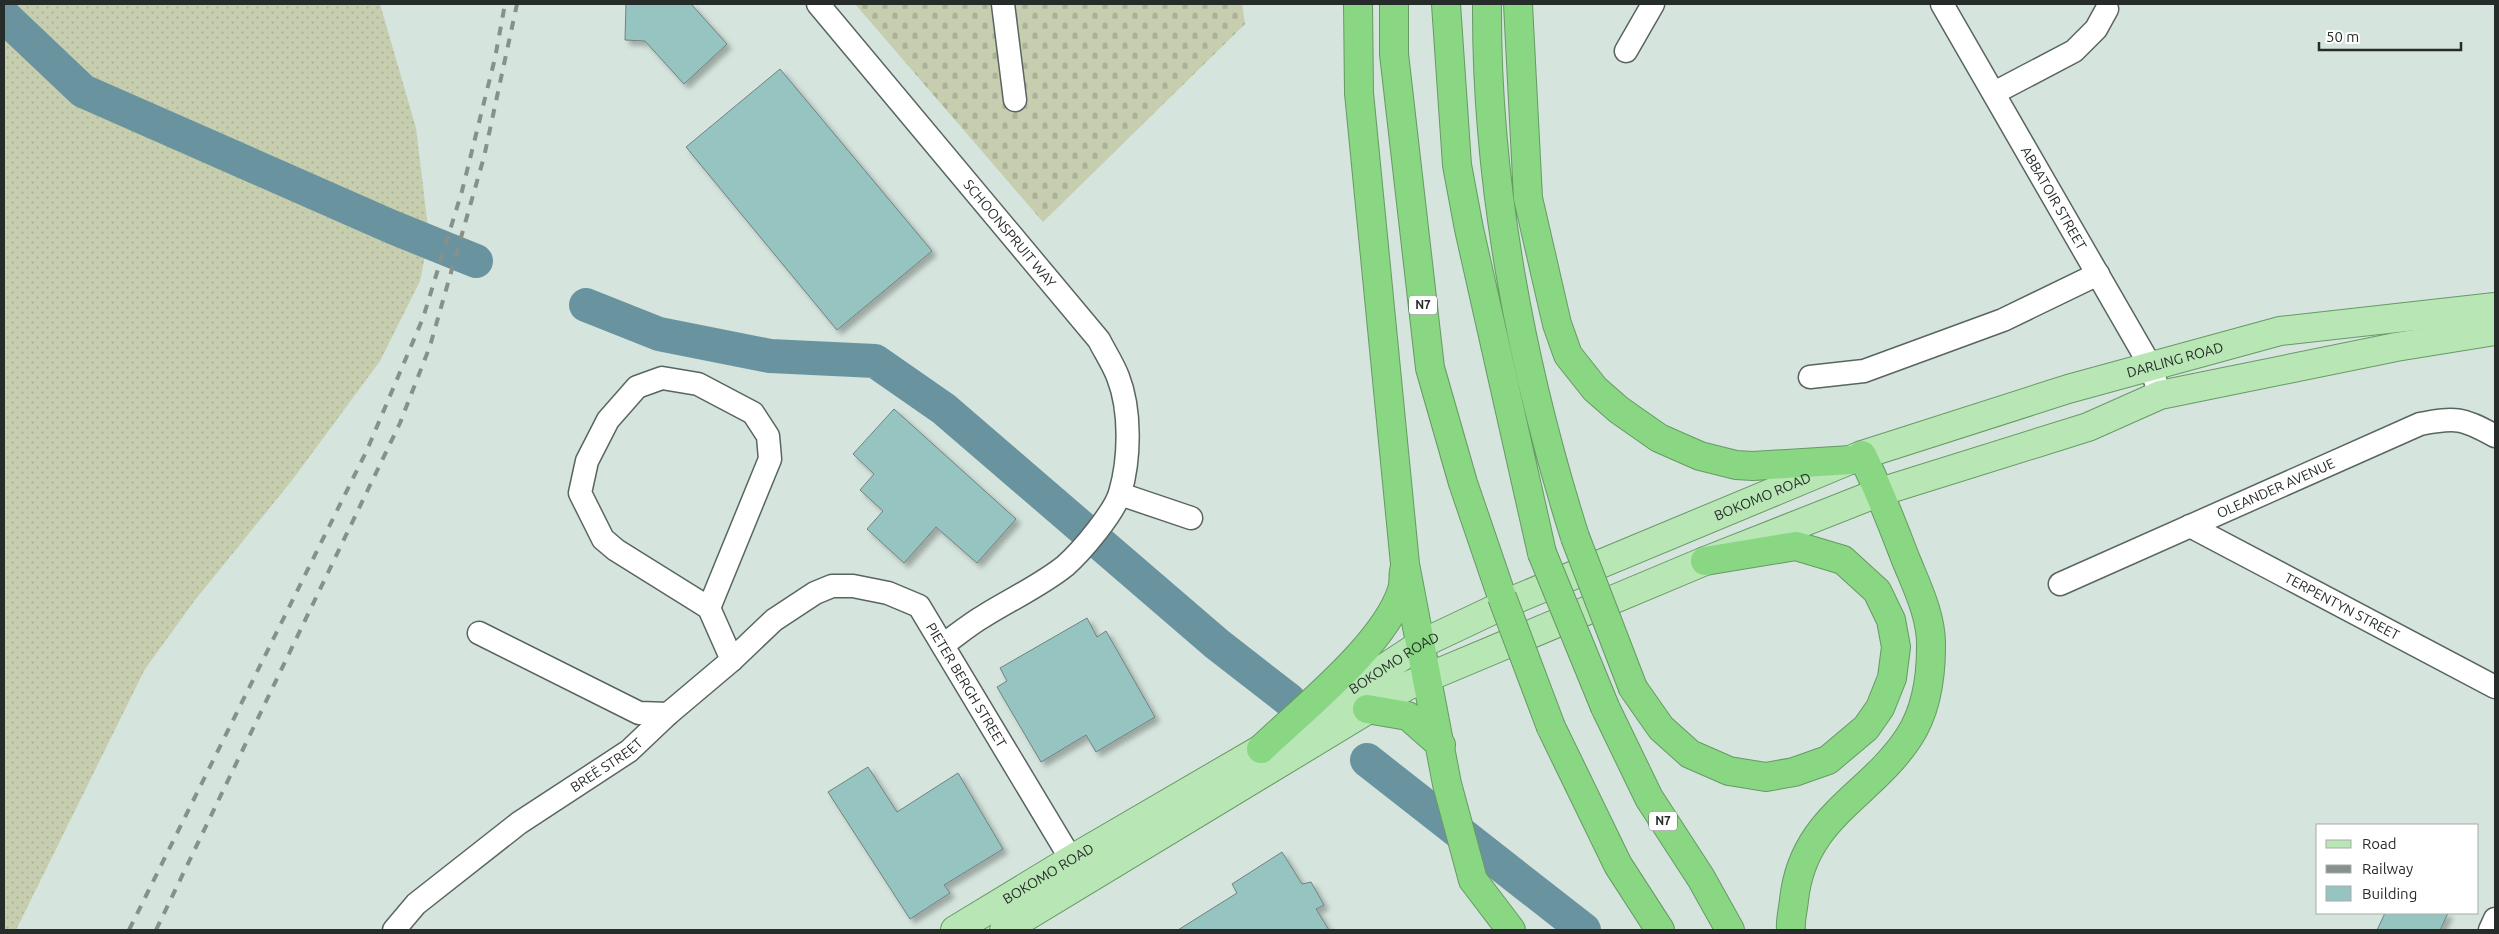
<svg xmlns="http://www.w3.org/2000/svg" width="2499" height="934" font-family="Ubuntu,sans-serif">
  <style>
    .grass { fill: url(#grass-dots) }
    .cemetery { fill: url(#cemetery-stones) }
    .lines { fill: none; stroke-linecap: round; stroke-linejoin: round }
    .river { stroke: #69949f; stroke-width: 34 }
    .building { fill: #96c4c1; stroke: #728180; filter: url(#shadow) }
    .minor-casing { stroke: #596560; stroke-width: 25 }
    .major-casing { stroke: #669a64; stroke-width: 30 }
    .highway-casing { stroke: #669a64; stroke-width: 30 }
    .minor { stroke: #fff; stroke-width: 22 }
    .major { stroke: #b8e6b5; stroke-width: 28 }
    .highway { stroke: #89d683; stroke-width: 28 }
    .rail { stroke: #86918b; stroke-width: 4; stroke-dasharray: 9 9; stroke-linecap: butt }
    .highway-bridge-casing { stroke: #669a64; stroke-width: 30; stroke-linecap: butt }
    .highway-bridge { stroke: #89d683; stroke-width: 28 }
    .labels { text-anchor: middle; stroke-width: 5; stroke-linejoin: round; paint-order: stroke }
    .shield { fill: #fff; stroke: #676b69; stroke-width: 1 }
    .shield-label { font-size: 12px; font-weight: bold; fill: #262c29 }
    .street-label { font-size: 14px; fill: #262c29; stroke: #fff }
  </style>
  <defs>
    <pattern id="grass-dots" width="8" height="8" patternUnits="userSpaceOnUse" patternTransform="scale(1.25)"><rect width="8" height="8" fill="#c6ceaf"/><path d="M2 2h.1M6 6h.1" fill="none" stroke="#aab197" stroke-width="1.8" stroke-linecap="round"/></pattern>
    <pattern id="cemetery-stones" width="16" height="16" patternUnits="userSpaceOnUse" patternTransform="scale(1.25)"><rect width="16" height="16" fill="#c6ceaf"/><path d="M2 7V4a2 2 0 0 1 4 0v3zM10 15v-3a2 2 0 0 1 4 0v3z" fill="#aab197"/></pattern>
    <filter id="shadow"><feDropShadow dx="4.5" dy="4.5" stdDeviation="2.5" flood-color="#0004"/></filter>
  </defs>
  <rect width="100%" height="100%" fill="#d5e4dd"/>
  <path class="grass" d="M4,4H380L416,128L429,236L420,281L380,361L293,479L195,600L145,669L16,930H4Z"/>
  <path class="cemetery" d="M855,4H1242L1245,24L1043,222Z"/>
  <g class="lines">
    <path class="river" d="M4,16L83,91L392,227L476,261
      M586,305L659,334L770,356L875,361L944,409L1217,644L1289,700
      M1367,760L1584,930"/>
  </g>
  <path class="building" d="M626,4H691L727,44L684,84L645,41L625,40Z
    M780,69L932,251L837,330L686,147Z
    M894,409L1016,519L977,563L936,527L904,563L867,529L883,511L860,490L874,474L853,454Z
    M1087,618L1097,637L1106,631L1155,717L1096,752L1086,735L1041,762L997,687L1007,681L1000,668Z
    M868,767L897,812L958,773L1003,849L944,885L950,893L910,919L828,792Z
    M1282,852L1302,884L1311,882L1324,905L1316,909L1329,930H1178L1237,893L1232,884Z
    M2385,913H2448L2440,930H2377Z"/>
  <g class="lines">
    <defs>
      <g id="minor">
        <path id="s1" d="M818,4L1099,340C1105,352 1113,364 1118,377C1131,410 1130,459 1120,493C1114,513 1081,552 1065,566C1040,586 1011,599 984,616C970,624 957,635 943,645"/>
        <path d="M1003,4L1015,100"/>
        <path id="s2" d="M1942,4L2150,365L2160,395"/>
        <path d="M1626,51L1653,4"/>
        <path d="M1994,93L2074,51L2096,29L2107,9"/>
        <path d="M1810,377L1864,371L2003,320L2098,274"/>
        <path d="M662,378L698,384L753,413L768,436L770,459L709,608L616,550L603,539L580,493L587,461L608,420L637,387Z"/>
        <path d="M1120,494L1191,518"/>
        <path id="s3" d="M2190,526L2495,687"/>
        <path id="s4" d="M2060,584L2420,424C2456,417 2463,418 2495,436"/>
        <path d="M709,608L732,660"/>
        <path d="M479,633L639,713L668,714"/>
        <path id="s5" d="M394,930L416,904L519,823L629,751L668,714L732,660L774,620L815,593L832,586H853L888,593L919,606L1080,874"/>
        <path d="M2490,930L2495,919"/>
      </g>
      <g id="major">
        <path id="s6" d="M955,930L1072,859L1261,749L1421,644L1514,600L1862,455L2068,389L2280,331L2495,307"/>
        <path d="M1004,930L1407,686L1705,561L1880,492L2088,427L2160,395L2396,347L2495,331"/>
      </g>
      <path id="highway" d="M1358,4L1359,93L1405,564L1447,784L1473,880L1511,930
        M1394,4V54L1430,368L1463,483L1502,597
        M1446,4L1457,165L1469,229L1542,553
        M1487,4C1486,182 1521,367 1575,537
        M1518,4L1528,198L1557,324L1568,355L1595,389L1619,410L1659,438L1700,456L1736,465L1753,466L1851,460
        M1633,688L1661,728L1690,754L1729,771L1766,777L1794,772L1828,760L1866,728L1880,708L1892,678L1896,647L1891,620L1877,591L1843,560L1796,546L1705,561
        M1605,707L1649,798L1701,878L1730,930
        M1367,709L1408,716L1441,745
        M1551,727L1618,865L1660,930
        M1261,749C1303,709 1385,644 1402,590C1404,584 1403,577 1404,571
        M1791,930C1790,921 1793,910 1794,900C1803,816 1869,798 1909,737C1926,711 1931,677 1931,647C1932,617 1917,587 1906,560C1892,524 1879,489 1862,455"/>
    </defs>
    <use href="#minor" class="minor-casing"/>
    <use href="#major" class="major-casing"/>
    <use href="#highway" class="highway-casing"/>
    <use href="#minor" class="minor"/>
    <use href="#major" class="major"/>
    <use href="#highway" class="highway"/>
    <path class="rail" d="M129,930L367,450L423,318L462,191L495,58L505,4
      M156,930L400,423L430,346L484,157L517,4"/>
    <defs>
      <path id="highway-bridge" d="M1575,537L1633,688
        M1542,553L1605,707
        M1502,597L1551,727"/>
    </defs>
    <use href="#highway-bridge" class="highway-bridge-casing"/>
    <use href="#highway-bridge" class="highway-bridge"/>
  </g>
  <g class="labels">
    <g class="shield">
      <rect x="1409" y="295.5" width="28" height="19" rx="4"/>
      <rect x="1649" y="811.5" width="28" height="19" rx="4"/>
    </g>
    <g class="shield-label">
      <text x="1423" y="309">N7</text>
      <text x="1663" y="825">N7</text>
    </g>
    <g class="street-label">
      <text dy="5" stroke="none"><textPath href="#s2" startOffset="224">ABBATOIR STREET</textPath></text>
      <text dy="5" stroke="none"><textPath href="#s1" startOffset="299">SCHOONSPRUIT WAY</textPath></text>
      <text dy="5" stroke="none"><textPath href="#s6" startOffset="1354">DARLING ROAD</textPath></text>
      <text dy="5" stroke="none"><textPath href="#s4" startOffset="236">OLEANDER AVENUE</textPath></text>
      <text dy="5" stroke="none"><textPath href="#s6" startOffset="919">BOKOMO ROAD</textPath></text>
      <text dy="5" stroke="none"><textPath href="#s3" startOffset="172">TERPENTYN STREET</textPath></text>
      <text dy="5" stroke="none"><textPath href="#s6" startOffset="514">BOKOMO ROAD</textPath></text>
      <text dy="5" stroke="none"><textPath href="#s5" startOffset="742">PIETER BERGH STREET</textPath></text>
      <text dy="5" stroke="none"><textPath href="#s5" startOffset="270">BREË STREET</textPath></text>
      <text dy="5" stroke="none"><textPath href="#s6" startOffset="109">BOKOMO ROAD</textPath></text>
    </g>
  </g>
  <rect width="2499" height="934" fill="none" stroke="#262c29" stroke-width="10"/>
  <rect x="2316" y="824" width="162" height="90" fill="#ffffff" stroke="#a8aba9"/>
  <rect x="2326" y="840" width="25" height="8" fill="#b8e6b5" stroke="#a8aba9"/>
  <text x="2362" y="849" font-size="15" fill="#262c29">Road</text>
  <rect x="2326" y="865" width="25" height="8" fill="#86918b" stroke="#a8aba9"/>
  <text x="2362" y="874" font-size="15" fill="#262c29">Railway</text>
  <rect x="2326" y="886" width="25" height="15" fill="#96c4c1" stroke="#a8aba9"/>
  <text x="2362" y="899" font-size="15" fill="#262c29">Building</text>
  <path d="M2319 42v8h142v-8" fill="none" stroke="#262c29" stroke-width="2.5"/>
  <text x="2326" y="42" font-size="15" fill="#262c29" stroke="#ffffff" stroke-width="4" paint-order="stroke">50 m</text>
</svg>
